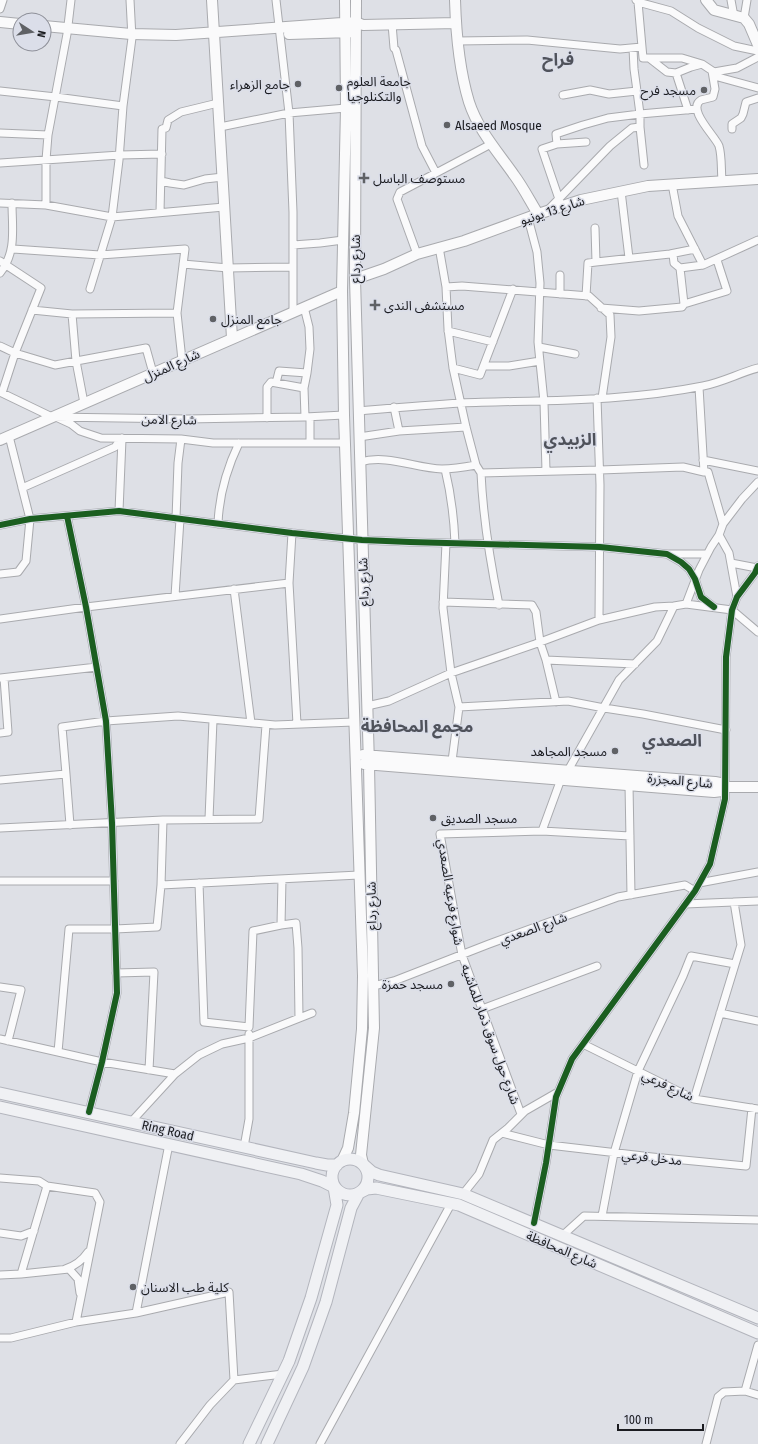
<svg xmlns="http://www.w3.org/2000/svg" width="758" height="1444" font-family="'Fira Sans Condensed','Noto Sans Arabic',sans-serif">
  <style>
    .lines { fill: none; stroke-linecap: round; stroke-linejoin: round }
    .street-casing { stroke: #a9aaae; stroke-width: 9 }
    .secondary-casing { stroke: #a9aaae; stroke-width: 12 }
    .primary-casing { stroke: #b3b5bd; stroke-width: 13 }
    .street { stroke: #fafafb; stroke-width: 7 }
    .secondary { stroke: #fafafb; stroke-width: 10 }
    .primary { stroke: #f0f1f4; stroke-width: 11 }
    .cycleway-casing { stroke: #dbdee9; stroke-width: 8 }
    .cycleway { stroke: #1b5e20; stroke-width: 6 }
    .poi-dot { fill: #5f6165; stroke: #dbdee9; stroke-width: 1.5 }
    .labels { text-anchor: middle; stroke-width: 3; stroke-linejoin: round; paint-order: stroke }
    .poi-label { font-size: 13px; fill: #1b1c20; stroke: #dbdee9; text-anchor: start }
    .street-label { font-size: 13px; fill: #1b1c20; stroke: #dbdee9 }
    .district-label { font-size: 17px; font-weight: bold; fill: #4f525b; stroke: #dbdee9 }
  </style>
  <rect width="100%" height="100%" fill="#dee0e6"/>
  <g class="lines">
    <defs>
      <path id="street" d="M276,0L289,113L293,212V312
        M636,0L638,2L671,11L698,28L734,46L758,51
        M731,0L733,11V16
        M638,2L642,47
        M0,9L3,0
        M744,18L747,0
        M392,24L394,48L396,50L422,146L436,173
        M457,41L527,40L620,49L642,47L643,58H649L667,72L676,73L691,67L702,64L714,72L718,77L758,88
        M649,58H682L702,64
        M712,71L715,89L713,97C709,98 705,99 701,100C686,109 716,137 719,146C722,156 721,170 722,180
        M714,72L737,68L758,57
        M676,73L688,110
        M0,91L56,97L123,106
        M563,95L590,90L609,94L637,91L634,69L633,48
        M220,127L289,113L346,108
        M640,127L644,165
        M732,129V124L741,118L743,114L746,102L758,98
        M0,133L48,135
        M557,144L556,134L583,125L608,118L640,114L637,91
        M0,163L120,155L162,154
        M161,181L170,183L184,185L205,179L223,177
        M672,184L678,216L703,265L758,240
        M621,191L629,258
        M560,202L542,149L557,144L586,142
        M0,203L46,205L112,217L224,207
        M46,205V160L48,135L67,34L71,0
        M548,210L610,146L632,128L640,127V114L697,109
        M160,212L162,129L166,128L168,120L181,112L218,103
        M528,218L537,252L540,283L538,342L544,402L546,471
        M595,228L596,262L670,254L695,249
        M293,245L320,243L343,240
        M439,247L446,287L448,329L453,368L466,427L476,465
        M13,249L100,255L185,249L177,313
        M417,254L397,199L400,192L491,144
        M673,254L674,263L680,268
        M0,261L41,288L15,353L55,365L146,348L153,373
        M183,264L228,268L293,267
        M703,265L680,268L684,304L727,291L717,260
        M0,273C17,252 12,228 12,203
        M560,275V294
        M446,287L462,286L589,296L610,315L611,337L602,398
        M90,289L112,217L119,160L123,106L132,38L130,0
        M586,296L588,263L596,262
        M304,307L309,327L310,349L307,373
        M601,308L639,311L682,307L684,304
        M32,310L72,314L177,313L182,360
        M72,314L76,361L84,403
        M448,331L493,342
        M0,346L15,353L2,393
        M539,347L575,354
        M484,366H509L540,361
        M453,368L480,375L513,289
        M276,383L279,371L307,373L304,388L305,417
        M699,387L704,472
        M0,392L52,417L187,419L305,417L344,415
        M597,398L600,485L599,620
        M394,407L399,431
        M358,411C393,408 427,405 461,403C542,400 624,402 703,386C723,382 739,373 758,368
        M310,417V443
        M58,418L71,424L80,431L101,438L181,439L213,443H345
        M267,418V387L271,382L304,388
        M359,437L399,431L466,427
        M703,460L758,471
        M360,462C387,454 415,468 442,469C453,469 465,467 476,465L481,473L600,470L683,467L704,472H708L723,524
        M445,469C451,494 454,517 455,543
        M481,473C483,518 490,561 499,605
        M22,488L115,447L122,438
        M119,511L122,439
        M67,516L86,607L106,721L112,823L117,993L102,1062L89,1112
        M176,519L178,463L181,439
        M218,524C219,496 227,468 239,443
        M0,525L30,519L119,511L292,533L362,540L410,542L600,547L667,554L681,562L689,569L695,579L701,597L714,607
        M292,533L289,583L297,724
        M719,535L729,553L737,597
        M446,543L443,608L451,673L459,707L452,761
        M669,554H707
        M731,563L757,568
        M0,574L18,572L26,561L30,519L9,436
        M234,589L251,723
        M175,596L180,519
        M443,602L532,605L536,612L540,642L546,660
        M686,604L732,610L758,632
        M0,619L86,607L289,583
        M0,678L97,667
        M556,702L546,660L635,664
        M367,706L389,701L451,673L535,644L599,620L655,607L674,606
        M459,707L568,701L604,708L643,714L726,730
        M0,733L8,732L4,678
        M66,774L62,727L106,721L178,716L275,725L354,722
        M566,774L619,680L657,641L674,606L686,604L699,570L711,547L719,535L723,524L742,499L758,482
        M0,780L66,774L70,825
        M629,785L631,895
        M209,819L213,720
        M163,820L161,885L359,875
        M0,828L163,820L259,819L266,725
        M542,831L561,779
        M0,881H114
        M199,883L204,1022L249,1027L253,931L281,925L282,879
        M699,883L758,872
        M685,904L758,901
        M281,925L296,923L298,948L299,1018
        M116,973L154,972L149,1070
        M373,986L394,981L489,944L618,897L685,885L695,891
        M0,987L21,990L8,1041
        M482,1009L597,966
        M720,1013L758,1021
        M0,1039L58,1052L69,929H115L157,927L161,885
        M583,1044L694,1099L758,1109
        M58,1052L102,1062L175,1074L131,1122
        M175,1074L199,1055L222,1044L249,1038L312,1013
        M694,1099L741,945L734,902
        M521,1114L462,955L440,834L542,831L630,836
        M502,1133L549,1145L652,1157L746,1166L752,1108
        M244,1147L249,1119V1034
        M0,1178L39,1181L47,1186
        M463,1194L479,1174L493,1140L508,1128L525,1111L558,1092
        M602,1216L614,1153L638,1071L683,976L691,956L735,964
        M534,1223L546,1163L556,1097L572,1059L695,891L710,864L725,799L726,657L732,610L737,597L755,573L758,566
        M0,1233L21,1236L34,1231
        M562,1236L584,1216L758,1220
        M65,1269C75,1266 82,1261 88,1252
        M21,1274L69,1269L78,1279L80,1293
        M0,1275L21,1274L47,1186L95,1193L100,1202L76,1322
        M136,1313L229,1292L234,1380L283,1374
        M0,1338H11L76,1322L136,1313L169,1144
        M745,1391L758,1395
        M180,1444L210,1405L234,1380
        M320,1444L451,1204
        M706,1444L718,1397L724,1392L745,1391L758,1345"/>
      <path id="secondary" d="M212,0L232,338
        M356,0L355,279L369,765L374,1028L362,1145L361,1155L363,1164
        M455,0C456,34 459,69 469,102C478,130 498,152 514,175C523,187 530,201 538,214
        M706,0L714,10L744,18L749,24L758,45
        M0,22L20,24
        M44,26L131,34L176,35L356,22L363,25L456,23
        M289,34L351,32
        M355,279L384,269L417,254L464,241L538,214L581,200L648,186L758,179
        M0,440L342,291
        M363,755L715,782L720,783L726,787
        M364,764L714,792L722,791L726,787
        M726,787H758
        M342,1161L348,1148L354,1113L362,1029L363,976L344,415L342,291L346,108L345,0"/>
      <path id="primary" d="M0,1093L316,1163L327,1165H337
        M0,1107L301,1174L322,1181L334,1187L337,1205L311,1298L289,1361L249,1444
        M332 1177a18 18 0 1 1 36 0a18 18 0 1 1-36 0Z
        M363,1164L372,1172L379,1175L463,1194L758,1318
        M267,1444L303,1367L326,1302L351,1208L359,1193L367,1189L376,1188L459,1205L758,1333"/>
    </defs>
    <use href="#street" class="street-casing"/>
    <use href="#secondary" class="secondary-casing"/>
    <use href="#primary" class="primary-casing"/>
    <use href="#street" class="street"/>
    <use href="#secondary" class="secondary"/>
    <use href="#primary" class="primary"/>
    <defs>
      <path id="cycleway" d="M67,516L86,607L106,721L112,823L117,993L102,1062L89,1112
        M0,525L30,519L119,511L292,533L362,540L410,542L600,547L667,554L681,562L689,569L695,579L701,597L714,607
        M534,1223L546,1163L556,1097L572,1059L695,891L710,864L725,799L726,657L732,610L737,597L755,573L758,566"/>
    </defs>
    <use href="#cycleway" class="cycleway-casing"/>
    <use href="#cycleway" class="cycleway"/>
  </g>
  <g class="poi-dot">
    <circle cx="298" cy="84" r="4"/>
    <circle cx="339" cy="88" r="4"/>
    <circle cx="704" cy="90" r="4"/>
    <circle cx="447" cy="125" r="4"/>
    <path d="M362 172h4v4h4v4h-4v4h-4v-4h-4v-4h4z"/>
    <path d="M373 299h4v4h4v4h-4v4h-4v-4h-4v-4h4z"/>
    <circle cx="213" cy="319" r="4"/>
    <circle cx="615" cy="751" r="4"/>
    <circle cx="433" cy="818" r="4"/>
    <circle cx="451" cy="984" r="4"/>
    <circle cx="133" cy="1287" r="4"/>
  </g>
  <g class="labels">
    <g class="poi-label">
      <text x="347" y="86">جامعة العلوم<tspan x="347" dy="15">والتكنلوجيا</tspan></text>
      <text x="290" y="89" text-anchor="end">جامع الزهراء</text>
      <text x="696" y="95" text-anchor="end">مسجد فرح</text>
      <text x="455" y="130">Alsaeed Mosque</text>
      <text x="373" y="183">مستوصف الباسل</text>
      <text x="384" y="310">مستشفى الندى</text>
      <text x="221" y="324">جامع المنزل</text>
      <text x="607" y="756" text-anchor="end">مسجد المجاهد</text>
      <text x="441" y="823">مسجد الصديق</text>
      <text x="443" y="989" text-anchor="end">مسجد حمزة</text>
      <text x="141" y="1292">كلية طب الاسنان</text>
    </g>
    <g class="street-label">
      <text transform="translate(552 210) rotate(-18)" y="5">شارع 13 يونيو</text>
      <text transform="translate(355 259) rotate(-90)" y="5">شارع رداع</text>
      <text transform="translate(171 365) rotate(-24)" y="5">شارع المنزل</text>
      <text transform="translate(169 419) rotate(1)" y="5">شارع الامن</text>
      <text transform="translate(363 582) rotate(-92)" y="5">شارع رداع</text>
      <text transform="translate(680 780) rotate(5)" y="5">شارع المجزرة</text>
      <text transform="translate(451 892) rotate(81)" y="5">شوارع فرعيه الصعدي</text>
      <text transform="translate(371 906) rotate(-91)" y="5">شارع رداع</text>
      <text transform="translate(533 928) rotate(-20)" y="5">شارع الصعدي</text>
      <text transform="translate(491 1034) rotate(70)" y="5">شارع حول سوق ذمار للماشيه</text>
      <text transform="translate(668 1085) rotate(25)" y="5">شارع فرعي</text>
      <text transform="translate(168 1130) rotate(13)" y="5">Ring Road</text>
      <text transform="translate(652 1157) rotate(6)" y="5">مدخل فرعي</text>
      <text transform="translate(562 1249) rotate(23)" y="5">شارع المحافظة</text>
    </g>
    <g class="district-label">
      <text x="558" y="65">فراح</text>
      <text x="570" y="445">الزبيدي</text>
      <text x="417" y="732">مجمع المحافظة</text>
      <text x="672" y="746">الصعدي</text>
    </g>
  </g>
  <g transform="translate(32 32) rotate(102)"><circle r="19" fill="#dbdee9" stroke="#8e9099"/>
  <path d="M0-3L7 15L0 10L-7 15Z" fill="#5f6165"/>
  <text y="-6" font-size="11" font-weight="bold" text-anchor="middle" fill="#1b1c20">N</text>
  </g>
  <path d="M618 1424v6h85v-6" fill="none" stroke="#1b1c20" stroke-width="2"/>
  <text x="624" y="1424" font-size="12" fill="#1b1c20" stroke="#dbdee9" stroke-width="3" paint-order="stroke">100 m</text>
</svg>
